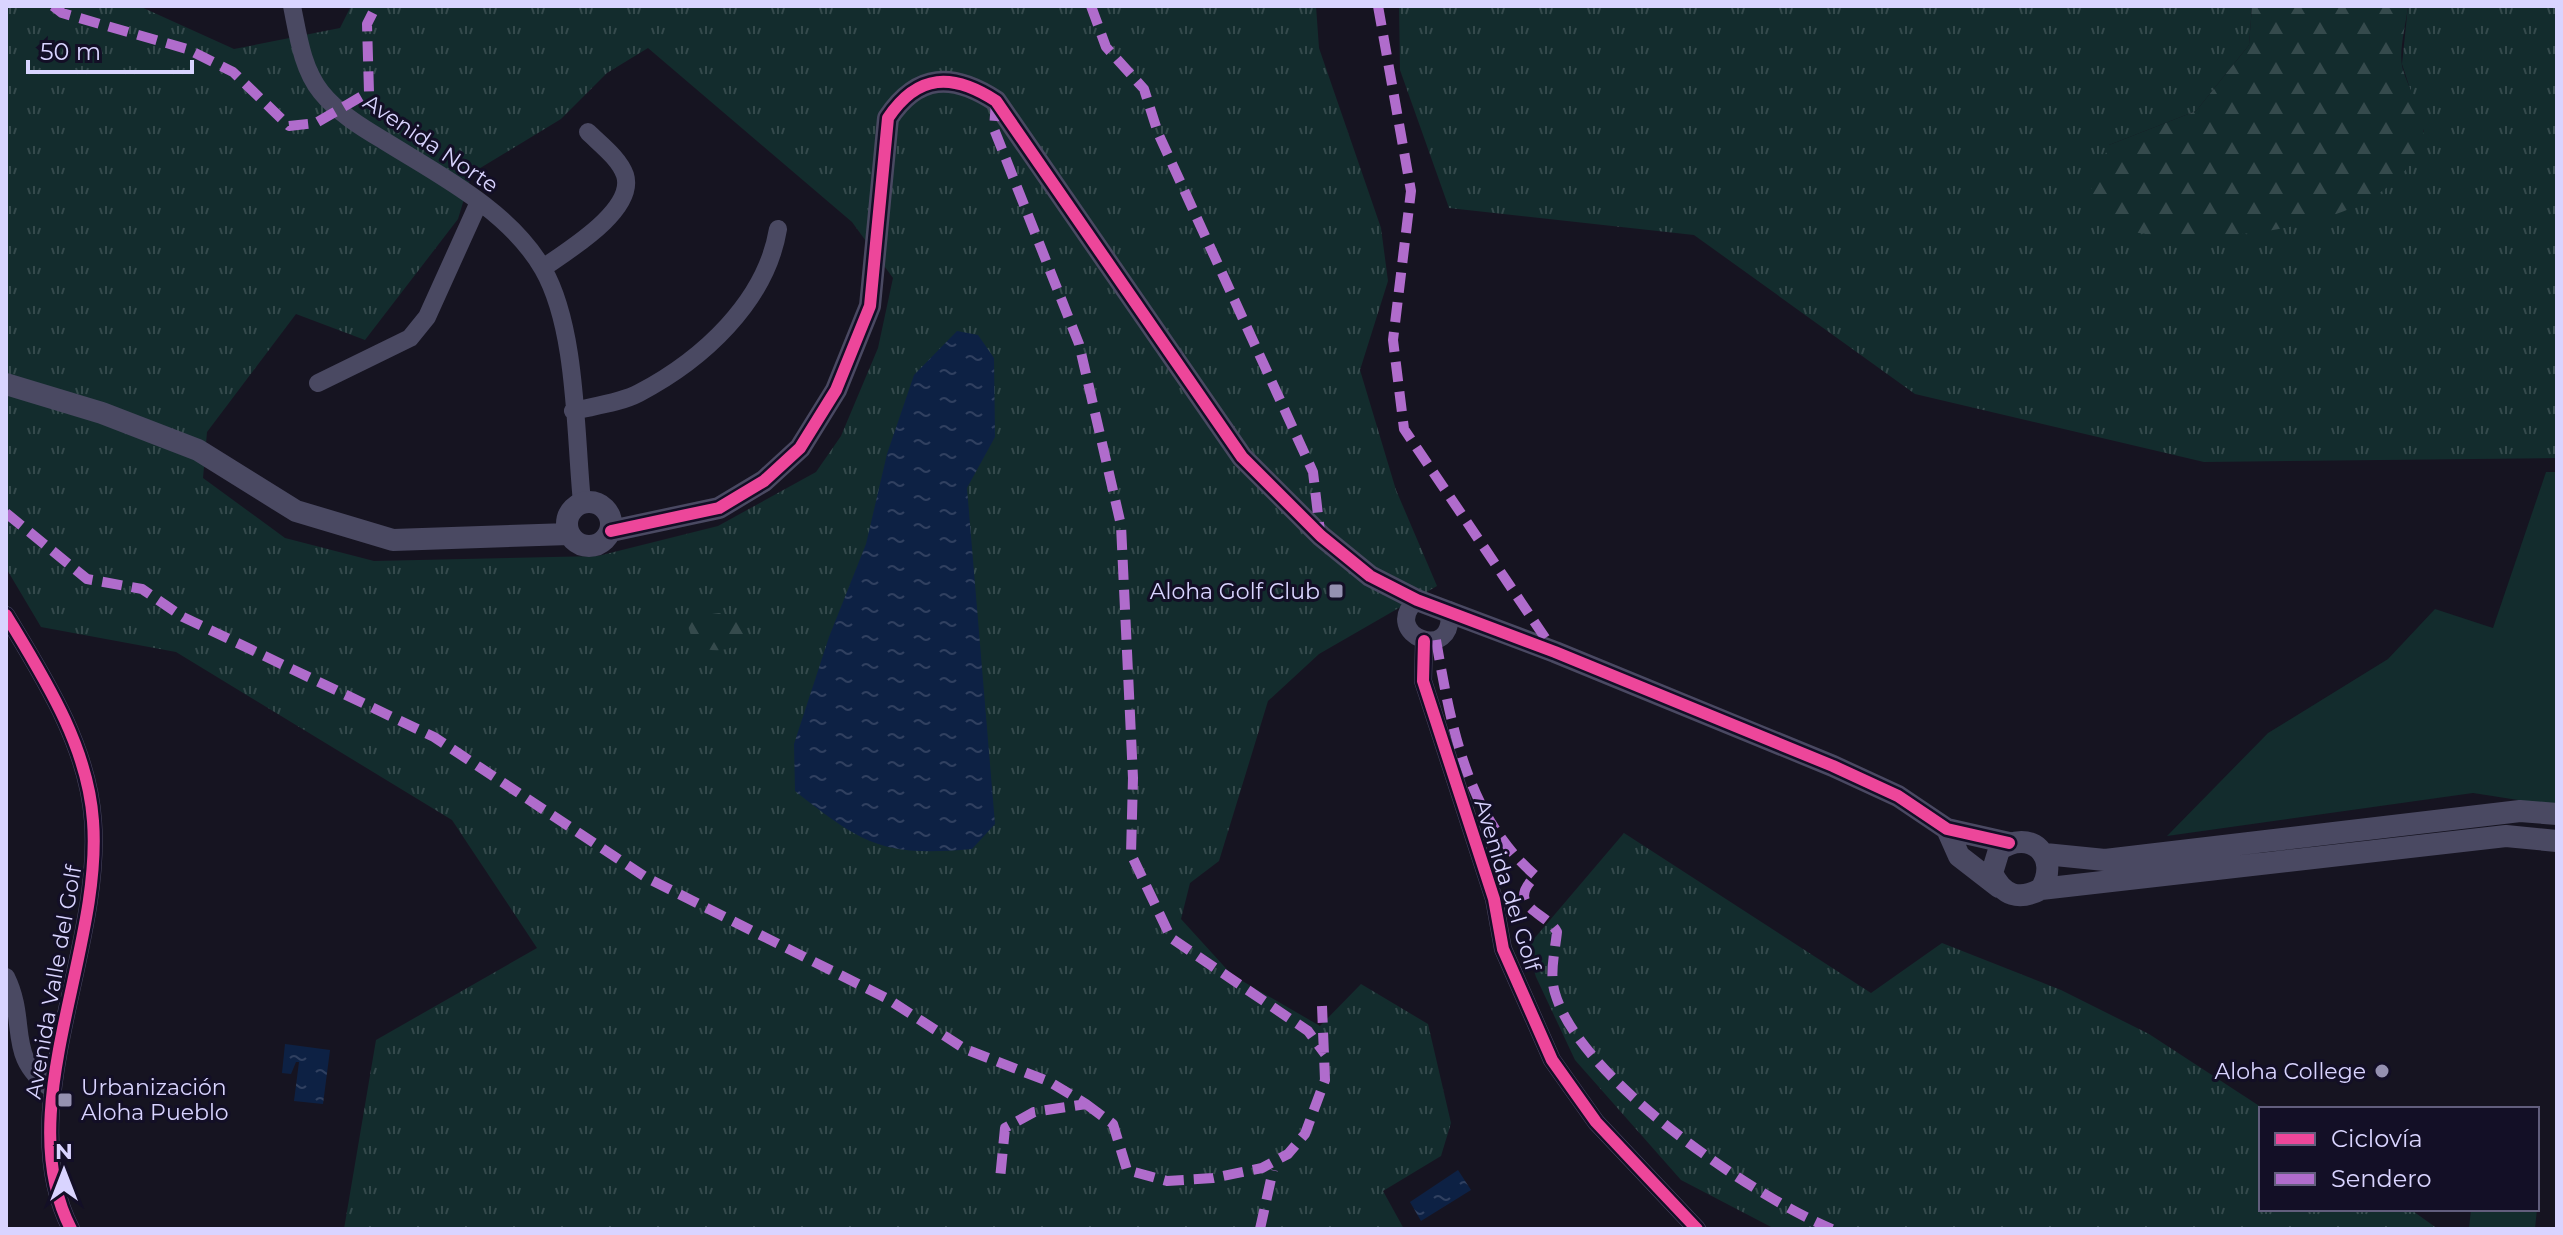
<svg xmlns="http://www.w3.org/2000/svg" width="2563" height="1235" font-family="Montserrat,sans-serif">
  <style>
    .grass { fill: url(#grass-tufts); fill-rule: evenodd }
    .forest { fill: url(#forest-firs) }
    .pitch { fill: #132c2d }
    .water { fill: url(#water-ripples) }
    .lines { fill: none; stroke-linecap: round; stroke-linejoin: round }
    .minor { stroke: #4a4962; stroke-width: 18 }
    .tertiary { stroke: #4a4962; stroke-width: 22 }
    .quiet { stroke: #b06ccc; stroke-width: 10; stroke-dasharray: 20 10; stroke-linecap: butt }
    .cycleway-casing { stroke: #130f26; stroke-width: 17 }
    .cycleway { stroke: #ed469a; stroke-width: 12 }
    .poi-dot { fill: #9591b1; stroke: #130f26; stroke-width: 3 }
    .labels { text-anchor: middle; stroke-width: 6; stroke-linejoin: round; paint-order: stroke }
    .street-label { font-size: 22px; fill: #d9d4ff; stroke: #130f26 }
    .poi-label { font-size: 22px; fill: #d9d4ff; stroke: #130f26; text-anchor: end }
  </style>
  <defs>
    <pattern id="grass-tufts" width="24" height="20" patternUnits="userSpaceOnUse" patternTransform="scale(2)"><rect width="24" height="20" fill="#132c2d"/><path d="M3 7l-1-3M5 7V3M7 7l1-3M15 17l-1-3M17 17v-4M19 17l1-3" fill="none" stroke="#354a4c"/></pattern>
    <pattern id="forest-firs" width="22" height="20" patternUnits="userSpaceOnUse" patternTransform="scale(2)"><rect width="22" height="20" fill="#132c2d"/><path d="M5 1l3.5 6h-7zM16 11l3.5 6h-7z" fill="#354a4c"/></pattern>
    <pattern id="water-ripples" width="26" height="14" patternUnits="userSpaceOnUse" patternTransform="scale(2)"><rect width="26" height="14" fill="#0d2144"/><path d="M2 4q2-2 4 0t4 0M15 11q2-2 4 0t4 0" fill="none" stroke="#304060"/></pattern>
  </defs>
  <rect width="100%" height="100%" fill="#161421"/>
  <path class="grass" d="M6,6H139L234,49L340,28L351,6H1316L1319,48L1381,228L1388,281L1360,370L1396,490L1437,586L1319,654L1268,701L1219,861L1190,883L1181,919L1232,975L1320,1026L1361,984L1428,1024L1451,1123L1441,1156L1383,1191L1404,1229H344L376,1040L537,948L452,820L176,652L41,627L6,568ZM648,48L852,222L893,278L878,348L841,436L816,472L718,526L598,556L374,561L285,538L203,478L207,432L296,314L365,340L458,219L472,173L561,119L607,73Z
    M1399,6H2252L2249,45L2196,111L2109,145L2424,132L2402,64L2408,6H2557V458L2204,462L1915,394L1694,235L1449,208L1400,70Z
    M1624,833L1871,993L1942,943L2061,990L2149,1034L2264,1109L2261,1209H2410L2438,1229H1775L1681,1180L1575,1060L1536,977L1527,947Z"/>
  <path class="forest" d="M2252,6H2408C2406,24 2399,49 2402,66C2406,84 2427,120 2423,136C2400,230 2218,245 2139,233C2121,230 2100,217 2083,209L2109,145L2196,111L2249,45Z
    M719,613L745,618C750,651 718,656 694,645L688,626L691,617Z"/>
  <path class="pitch" d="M2546,472H2557V806L2473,793L2167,836L2268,733L2388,659L2435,609L2493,628Z
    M2471,1209H2537L2535,1229H2469Z"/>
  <path class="water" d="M957,331L978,335L994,358L995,437L967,488L995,824L972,849C884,857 863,845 795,791L794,744L829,637L866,544L887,454L914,375Z
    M285,1044L330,1050L323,1104L294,1101L299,1062H296L291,1074L282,1073Z
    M1458,1170L1471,1190L1421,1221L1410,1202Z"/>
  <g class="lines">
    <path class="minor" d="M292,6C298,35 302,68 321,92C337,112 361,127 383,140C439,175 509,210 543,269C577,328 575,433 582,502
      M543,268C567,251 636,210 625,175C619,158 600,144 588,132
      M318,383L410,338L427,317L479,202
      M573,411C594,406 620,403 639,393C702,360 766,302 778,229
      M1417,600C1378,634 1457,666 1449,610
      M6,615C44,678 88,746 93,821C103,951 10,1111 71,1229
      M1424,641L1423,681L1494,899L1503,949L1552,1060L1596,1122L1697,1229
      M6,977C29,1024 4,1056 53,1090"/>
    <path class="tertiary" d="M6,384L102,413L198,450L296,511L393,540L569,534
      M567 524a22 22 0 1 1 44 0a22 22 0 1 1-44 0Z
      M611,531L719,508L764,481L800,448L836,390L870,306L888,118C918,73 953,73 996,101L1242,457L1321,536L1370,576L1417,600L1555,652L1833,766L1898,796L1947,829L2009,843
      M1947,829L1959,856L1999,887
      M2045,854L2105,860L2520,811L2557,814
      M2041,889C2061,857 2030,827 1999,850L1992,873C2003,896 2019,901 2041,889L2506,836L2557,841"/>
    <path class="quiet" d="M53,6L62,13L187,49L233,72L289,126L316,123L369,92L367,24L376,6
      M1091,6L1106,47L1144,89L1158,133L1313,472L1320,532
      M1378,6L1411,191L1393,340L1404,429L1554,651
      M996,101L994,129L1079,344L1121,525L1133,778L1131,854L1171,938L1308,1031L1325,1054
      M6,513L87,579L142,589L183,617L434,737L647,878L886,998L965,1049L1050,1082L1086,1104L1034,1112L1005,1128L1000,1179
      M1436,640C1451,726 1467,817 1536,876C1503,906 1548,913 1557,932C1555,951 1549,974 1555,993C1579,1078 1752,1196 1832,1229
      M1086,1104L1113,1124L1127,1170L1167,1181L1213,1178L1262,1168L1288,1154L1305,1134L1325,1080L1322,1006
      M1260,1229L1273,1170"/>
    <defs>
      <path id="cycleway" d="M611,531L719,508L764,481L800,448L836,390L870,306L888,118C918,73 953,73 996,101L1242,457L1321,536L1370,576L1417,600L1555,652L1833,766L1898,796L1947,829L2009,843
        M6,615C44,678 88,746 93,821C103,951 10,1111 71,1229
        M1424,641L1423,681L1494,899L1503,949L1552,1060L1596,1122L1697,1229"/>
    </defs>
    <use href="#cycleway" class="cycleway-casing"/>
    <use href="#cycleway" class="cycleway"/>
  </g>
  <g class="poi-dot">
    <rect x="1328" y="583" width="16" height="16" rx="4"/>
    <circle cx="2382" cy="1071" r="8"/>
    <rect x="57" y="1092" width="16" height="16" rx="4"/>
  </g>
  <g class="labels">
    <g class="street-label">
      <text transform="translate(431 143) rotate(34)" y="8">Avenida Norte</text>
      <text transform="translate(1508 885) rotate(73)" y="8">Avenida del Golf</text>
      <text transform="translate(53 982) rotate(-80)" y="8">Avenida Valle del Golf</text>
    </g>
    <g class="poi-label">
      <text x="1320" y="599">Aloha Golf Club</text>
      <text x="2366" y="1079">Aloha College</text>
      <text x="81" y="1095" text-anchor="start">Urbanización<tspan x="81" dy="25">Aloha Pueblo</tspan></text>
    </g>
  </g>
  <rect width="2563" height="1235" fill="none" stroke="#d9d4ff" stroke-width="16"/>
  <rect x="2259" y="1107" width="280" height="104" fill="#130f26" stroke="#625e7d" stroke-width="2"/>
  <rect x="2275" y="1133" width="40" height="12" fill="#ed469a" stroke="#625e7d" stroke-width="2"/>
  <text x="2331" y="1147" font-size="24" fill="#d9d4ff">Ciclovía</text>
  <rect x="2275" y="1173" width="40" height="12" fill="#b06ccc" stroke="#625e7d" stroke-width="2"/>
  <text x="2331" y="1187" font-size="24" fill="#d9d4ff">Sendero</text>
  <g transform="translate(64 1171)" stroke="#130f26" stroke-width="6" paint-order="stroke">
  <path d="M0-6L14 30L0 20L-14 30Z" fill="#d9d4ff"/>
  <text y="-12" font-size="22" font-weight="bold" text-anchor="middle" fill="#d9d4ff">N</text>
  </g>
  <path d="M28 60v12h164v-12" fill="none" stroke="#d9d4ff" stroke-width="4"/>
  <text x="40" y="60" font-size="24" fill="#d9d4ff" stroke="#130f26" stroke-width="6" paint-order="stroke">50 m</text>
</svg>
